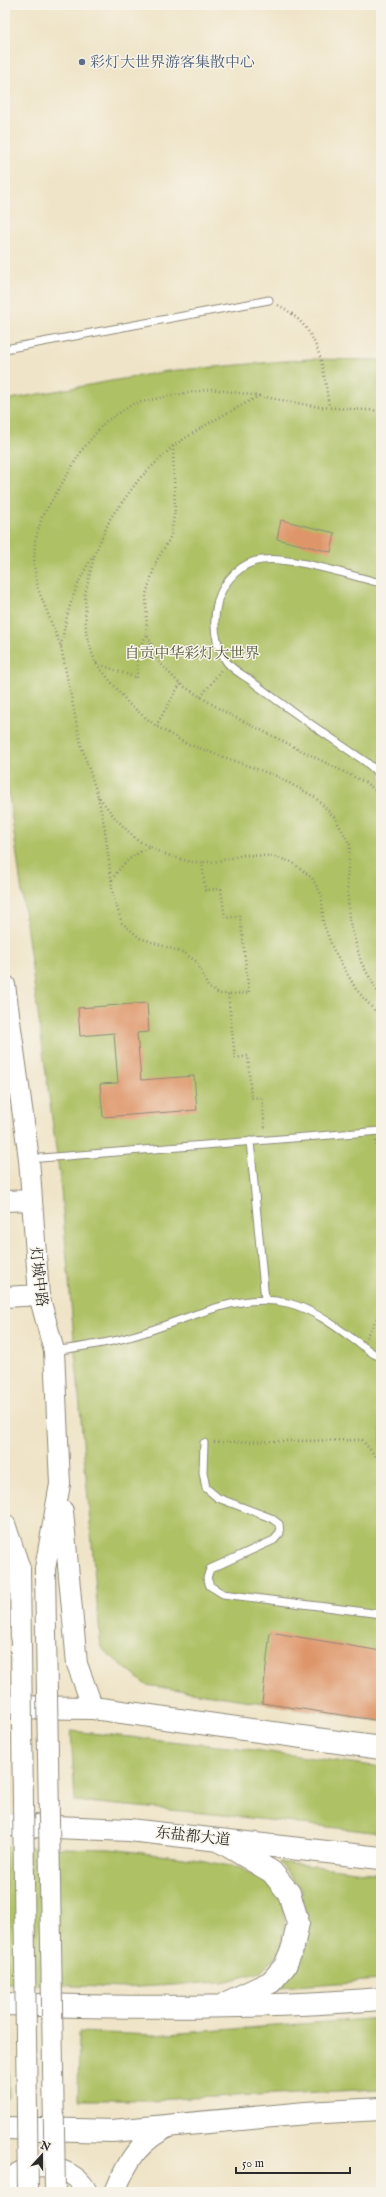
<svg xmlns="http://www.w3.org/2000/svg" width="386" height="2197" font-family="'IM FELL English','Noto Serif SC',serif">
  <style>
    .green { fill: #aec165; stroke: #6c7648 }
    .building { fill: #de9569 }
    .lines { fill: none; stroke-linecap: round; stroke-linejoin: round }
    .lane-casing { stroke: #8d8879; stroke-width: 9 }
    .secondary-casing { stroke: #8d8879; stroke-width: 22 }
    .highway-casing { stroke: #8d8879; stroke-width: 24 }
    .path { stroke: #8d8879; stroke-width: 2.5; stroke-dasharray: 1 3; stroke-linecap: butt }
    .lane { stroke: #fff; stroke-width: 7 }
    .secondary { stroke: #fff; stroke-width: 20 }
    .highway { stroke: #fff; stroke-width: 22 }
    .secondary-bridge-casing { stroke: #8d8879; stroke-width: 22; stroke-linecap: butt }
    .secondary-bridge { stroke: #fff; stroke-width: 20 }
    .service-dot { fill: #5c6f8a; stroke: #f7f3e8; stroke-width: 1.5 }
    .labels { text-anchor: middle; stroke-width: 3; stroke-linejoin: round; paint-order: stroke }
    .service-label { font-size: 15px; fill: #4e5e75; stroke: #f7f3e8; text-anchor: start }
    .park-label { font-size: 15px; fill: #52583c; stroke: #f7f3e8 }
    .street-label { font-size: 15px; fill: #2b2b2b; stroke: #f7f3e8 }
  </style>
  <rect width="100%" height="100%" fill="#f7f3e8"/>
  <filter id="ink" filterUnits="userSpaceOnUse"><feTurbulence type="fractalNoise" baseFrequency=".025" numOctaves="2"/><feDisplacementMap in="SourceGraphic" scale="8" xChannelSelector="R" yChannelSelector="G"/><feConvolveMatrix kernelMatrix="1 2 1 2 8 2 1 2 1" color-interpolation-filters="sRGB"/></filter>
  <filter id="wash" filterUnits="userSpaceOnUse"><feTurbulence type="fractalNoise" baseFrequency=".012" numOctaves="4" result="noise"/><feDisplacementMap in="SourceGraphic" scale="16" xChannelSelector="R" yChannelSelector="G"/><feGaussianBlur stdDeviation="0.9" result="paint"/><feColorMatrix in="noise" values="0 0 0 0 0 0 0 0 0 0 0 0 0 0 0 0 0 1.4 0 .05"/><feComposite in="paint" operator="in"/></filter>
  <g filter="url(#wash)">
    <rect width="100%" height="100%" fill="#efe4c7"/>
    <path class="green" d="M309,359L381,360V1721L146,1685L101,1648L60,1179L5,766V400L167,371Z
      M71,1731L239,1748L381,1767V1833L223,1815L75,1801Z
      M5,1847L111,1849L200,1860L240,1868L267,1882L282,1902L285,1925L279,1952L261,1972L223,1982L122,1988L5,1983Z
      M279,1862L381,1874V1980L280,1987L308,1924L301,1890Z
      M381,2018V2089L151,2100H78L79,2032L154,2035Z
      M5,2033H8L9,2098H5Z"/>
    <g id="blocks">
      <path class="building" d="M281,520L335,533L331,552L277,539Z
        M147,1003L149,1032L137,1033L141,1080L194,1076L197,1110L103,1117L100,1084L118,1083L114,1033L80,1036L78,1008Z
        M270,1632L381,1651V1721L262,1703Z"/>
    </g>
  </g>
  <g filter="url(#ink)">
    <use href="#blocks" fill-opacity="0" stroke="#8d8879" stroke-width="1"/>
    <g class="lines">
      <defs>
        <path id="lane" d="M5,349L269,300
          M381,583C352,576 290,556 262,560C241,562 224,581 218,600C212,622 214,642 226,661C231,669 243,675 250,680C287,709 327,735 366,762L381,775
          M250,1141L265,1300
          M29,1159L381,1131
          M54,1351C80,1347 105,1344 129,1337C179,1324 236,1290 288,1303C320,1311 347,1336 374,1354L381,1357
          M204,1443L203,1472L206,1488L218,1498L271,1518L279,1524L280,1533L274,1540L210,1569L207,1578L210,1586L223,1594L381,1614"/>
        <path id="secondary" d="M5,985L29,1159L39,1295L54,1351L60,1484L45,1569
          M5,1201L32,1200
          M5,1297L39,1295
          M63,1511L77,1664L93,1708
          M5,1524L20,1569
          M5,2191C9,2186 13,2177 18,2173C39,2159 77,2169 87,2192
          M115,2192C128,2159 139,2141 172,2125"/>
        <path id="highway" d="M5,1707L93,1708L381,1748
          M5,1825L129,1830L381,1858
          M223,1843L272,1872L289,1893L298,1923L293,1947L285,1966L271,1982L226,2003
          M5,2004C131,2008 256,2009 381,1999
          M5,2128L112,2131L306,2113L381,2109"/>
      </defs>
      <use href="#lane" class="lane-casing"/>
      <use href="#secondary" class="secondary-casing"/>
      <use href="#highway" class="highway-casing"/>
      <path class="path" d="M278,305C320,327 323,365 329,407
        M259,396L319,407L381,411
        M173,446L175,509L171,536L156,562L146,594L147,634L159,662L180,684L223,711L366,783L381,795
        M61,646C67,611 74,586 93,556
        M96,663L137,678V652L147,634
        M201,697L221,670
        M156,726L180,684
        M98,797L105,829L113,895L122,923L140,938L184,953L197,962L208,987L219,994H228L235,1058L248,1056L251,1098L262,1097L265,1130
        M202,862L205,890L221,889L225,918L240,916L249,993L228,994
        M112,880C121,864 133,854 151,847
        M381,998L361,962L349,919L347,881L350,845L335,818L315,797L276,776L185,743L156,726L129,704L95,662L86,633L85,594L95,553L111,517L140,478L173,446L209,423L259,396L212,389L168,396L133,404L105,422L82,450L42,517L35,541L34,565L38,589L61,647L81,745L98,796L116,819L137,840L161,853L190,862H214L244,855L271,856L292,862L312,878L322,896L323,922L333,949L356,989L381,1018
        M376,1141L379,1166
        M366,1337L380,1313
        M214,1442L362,1440L381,1463"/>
      <use href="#lane" class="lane"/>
      <use href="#secondary" class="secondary"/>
      <use href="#highway" class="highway"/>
      <defs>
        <path id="secondary-bridge" d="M20,1569L28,2192
          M45,1569L55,2192"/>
      </defs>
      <use href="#secondary-bridge" class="secondary-bridge-casing"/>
      <use href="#secondary-bridge" class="secondary-bridge"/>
    </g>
  </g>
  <circle class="service-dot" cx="82" cy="62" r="4"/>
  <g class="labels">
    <g class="service-label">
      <text x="90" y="67">彩灯大世界游客集散中心</text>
    </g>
    <g class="park-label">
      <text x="192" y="658">自贡中华彩灯大世界</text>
    </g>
    <g class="street-label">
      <text transform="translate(39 1277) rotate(83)" y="5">灯城中路</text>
      <text transform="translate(193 1836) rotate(6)" y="5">东盐都大道</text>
    </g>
  </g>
  <rect width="386" height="2197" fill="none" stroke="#f7f3e8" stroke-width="20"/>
  <g transform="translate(42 2155) rotate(21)" stroke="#f7f3e8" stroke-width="3" paint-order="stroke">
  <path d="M0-3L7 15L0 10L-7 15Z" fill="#2b2b2b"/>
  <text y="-6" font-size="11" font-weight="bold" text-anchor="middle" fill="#2b2b2b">N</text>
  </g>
  <path d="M236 2167v6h114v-6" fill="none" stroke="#2b2b2b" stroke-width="2"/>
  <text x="242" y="2167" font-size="12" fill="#2b2b2b" stroke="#f7f3e8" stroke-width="3" paint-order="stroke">50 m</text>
</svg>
